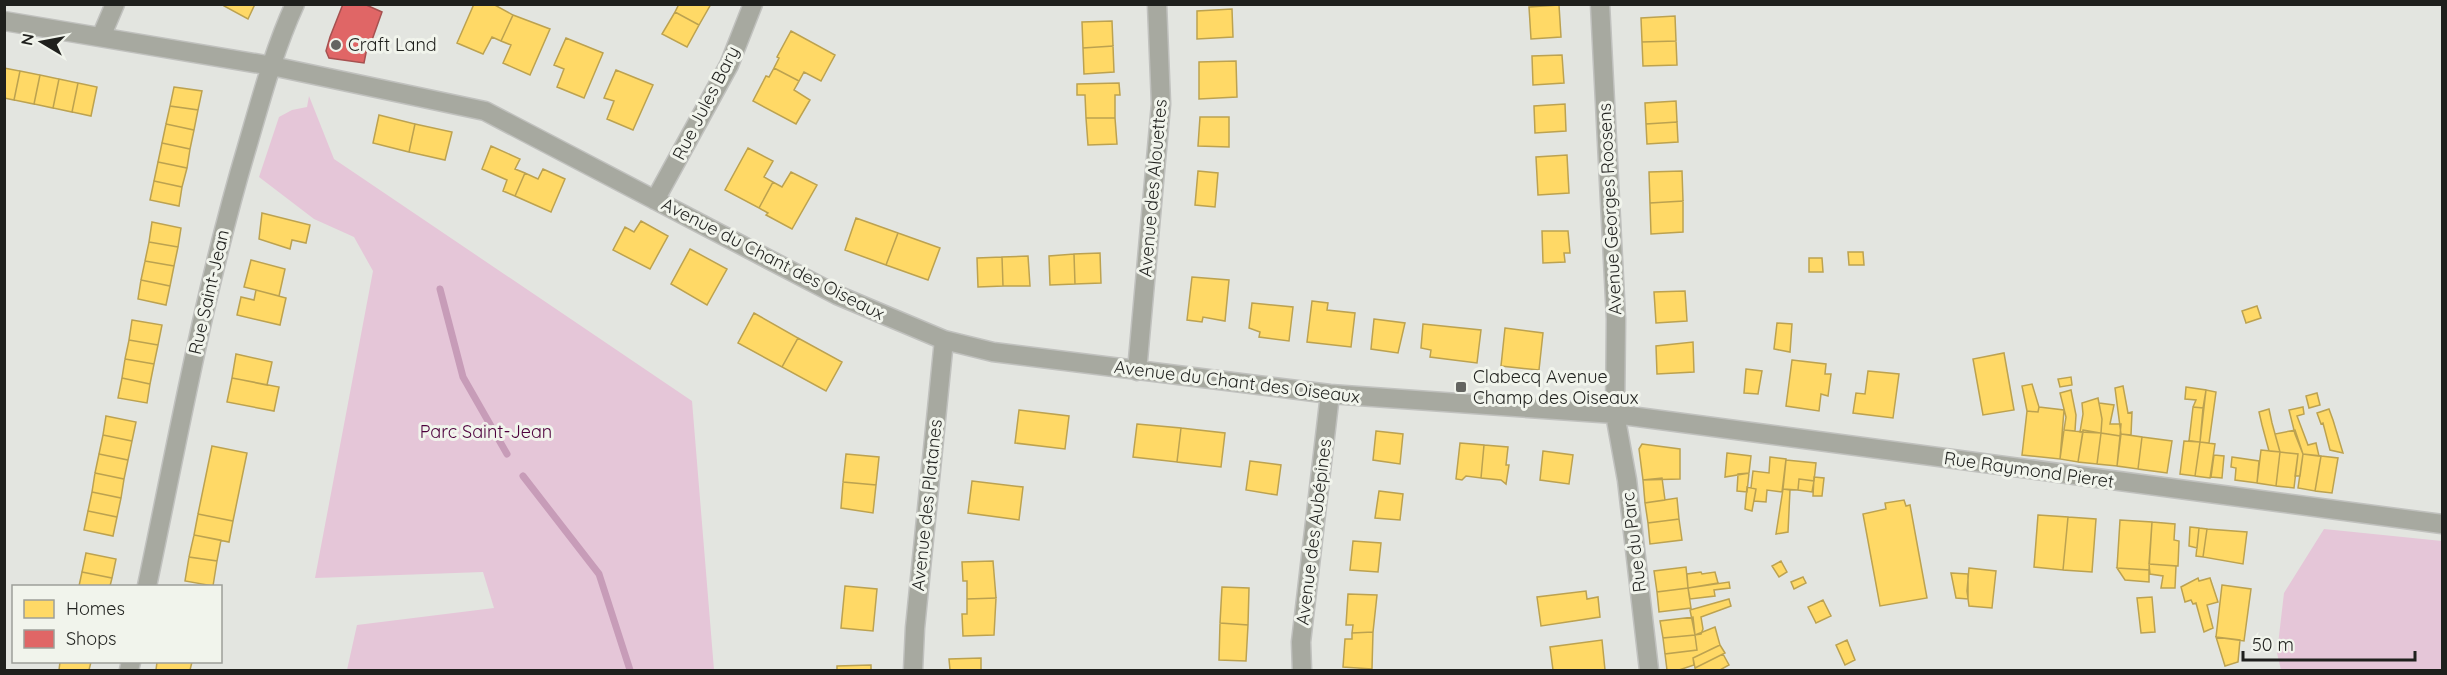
<svg xmlns="http://www.w3.org/2000/svg" width="2447" height="675" font-family="Quicksand,sans-serif">
  <style>
    .green { fill: #e5c6d8 }
    .homes { fill: #ffd966; stroke: #bca250; stroke-width: 1.5 }
    .shops { fill: #e06666; stroke: #a65150; stroke-width: 1.5 }
    .lines { fill: none; stroke-linecap: round; stroke-linejoin: round }
    .stream { stroke: #c79cb8; stroke-width: 7 }
    .minor-casing { stroke: #c0c1be; stroke-width: 21 }
    .minor { stroke: #a7a9a0; stroke-width: 18 }
    .poi-dot { fill: #646561; stroke: #f1f4ec; stroke-width: 2 }
    .labels { text-anchor: middle; stroke-width: 6; stroke-linejoin: round; paint-order: stroke }
    .poi-label { font-size: 18px; fill: #1f201d; stroke: #f1f4ec; text-anchor: start }
    .street-label { font-size: 18px; fill: #1f201d; stroke: #f1f4ec }
    .park-label { font-size: 18px; fill: #4d003c; stroke: #f1f4ec }
  </style>
  <rect width="100%" height="100%" fill="#e3e5e0"/>
  <path class="green" d="M309,96L334,159L692,401L714,670H347L357,625L494,608L483,572L315,578L373,271L354,237L314,219L259,177L279,117L292,110L307,107Z
    M2324,529L2442,541V670H2281L2277,653L2284,593Z"/>
  <path class="homes" d="M225,4H255L248,19L224,6Z
    M474,4H493L513,15L501,41L492,37L483,54L457,43Z
    M679,4H711L699,25L675,12Z
    M1559,5L1561,37L1531,39L1529,7Z
    M1232,9L1233,37L1197,39V11Z
    M675,12L699,25L687,47L662,34Z
    M513,15L550,29L530,75L503,63L511,45L501,41Z
    M1675,16L1676,41L1642,42L1641,18Z
    M1112,21L1113,46L1083,48L1082,22Z
    M791,31L835,55L821,81L804,72L799,81L774,68L779,58L777,57Z
    M566,38L603,53L584,98L557,87L564,69L554,65Z
    M1676,41L1677,65L1643,66L1642,42Z
    M1113,46L1114,72L1084,74L1083,48Z
    M1562,55L1564,83L1533,85L1532,56Z
    M1236,61L1237,97L1199,99V62Z
    M4,68L20,71L14,100L4,98Z
    M774,68L799,81L794,90L810,100L796,124L753,101L766,76L769,77Z
    M616,70L653,85L633,130L607,119L614,101L604,98Z
    M20,71L40,75L34,104L14,100Z
    M40,75L59,79L53,108L34,104Z
    M59,79L78,83L72,112L53,108Z
    M78,83L97,87L91,116L72,112Z
    M1119,83L1120,95H1115V118H1086L1085,95H1077V84Z
    M174,87L202,91L198,110L170,106Z
    M1676,101L1677,122L1646,124L1645,103Z
    M1565,104L1566,131L1535,133L1534,106Z
    M170,106L198,110L194,130L166,124Z
    M379,115L415,124L409,152L373,143Z
    M1200,117H1229V147L1198,146Z
    M1086,118H1115L1117,144L1088,145Z
    M1677,122L1678,142L1647,144L1646,124Z
    M166,124L194,130L190,149L162,143Z
    M415,124L452,132L445,160L409,152Z
    M162,143L190,149L187,168L158,162Z
    M491,146L520,159L515,169L525,173L515,196L503,191L507,180L482,169Z
    M748,148L773,161L764,177L773,182L759,208L725,190Z
    M1567,155L1569,193L1538,195L1536,157Z
    M158,162L187,168L182,187L154,181Z
    M543,169L565,179L551,212L515,196L525,173L538,179Z
    M1198,171L1218,173L1215,207L1195,205Z
    M1682,171L1683,201L1650,203L1649,172Z
    M791,172L817,185L792,229L766,215L768,213L759,208L773,182L782,187Z
    M154,181L182,187L179,206L150,200Z
    M1683,201V232L1651,234L1650,203Z
    M262,213L310,225L306,243L292,240L290,249L259,239Z
    M856,218L898,233L886,265L845,250Z
    M641,221L668,236L650,269L613,250L625,227L634,232Z
    M152,222L181,228L178,247L149,242Z
    M1542,231H1568L1570,253H1564L1565,262L1543,263Z
    M898,233L940,248L928,280L886,265Z
    M149,242L178,247L174,266L145,261Z
    M690,249L727,269L707,305L671,284Z
    M1848,252H1863L1864,265H1849Z
    M1100,253L1101,283L1075,284L1074,254Z
    M1074,254L1075,284L1050,285L1049,256Z
    M1028,256L1030,286H1003L1002,257Z
    M1002,257L1003,286L978,287L977,258Z
    M1809,258H1822L1823,272H1809Z
    M251,260L285,269L279,296L244,287Z
    M145,261L174,266L170,286L141,280Z
    M1192,277L1229,280L1225,321L1203,317L1202,322L1187,320Z
    M141,280L170,286L166,305L138,299Z
    M256,290L286,298L280,325L237,315L241,297L254,300Z
    M1685,291L1687,321L1656,323L1654,292Z
    M1312,301L1328,303L1327,310L1355,313L1351,347L1307,342Z
    M1252,303L1293,307L1289,341L1259,337L1260,332L1249,328Z
    M2257,306L2261,318L2246,323L2242,311Z
    M754,313L798,338L782,367L738,343Z
    M1374,319L1405,323L1398,353L1371,349Z
    M132,320L162,325L158,345L129,340Z
    M1777,323L1792,324L1790,352L1774,349Z
    M1423,324L1481,330L1477,363L1430,357L1431,350L1421,348Z
    M1505,328L1543,333L1539,370L1501,366Z
    M798,338L842,362L826,391L782,367Z
    M129,340L158,345L154,364L125,359Z
    M1693,342L1694,372L1657,374L1656,346Z
    M2004,353L2014,410L1983,415L1973,359Z
    M236,354L272,362L267,385L232,378Z
    M125,359L154,364L150,384L122,378Z
    M1792,360L1826,364L1825,374H1831L1828,396L1821,394L1819,411L1786,406Z
    M1746,369L1762,371L1758,394L1744,393Z
    M1868,371L1899,374L1893,418L1853,413L1856,393L1865,394Z
    M2071,377L2072,385L2060,387L2058,379Z
    M122,378L150,384L147,403L118,398Z
    M232,378L279,387L274,411L227,402Z
    M2032,384L2039,407L2038,412L2027,411L2022,386Z
    M2123,386L2128,413L2132,412L2131,435L2121,434L2115,388Z
    M2186,387L2206,390L2203,408L2193,407L2196,400L2185,399Z
    M2071,390L2076,415L2075,431L2064,430L2066,417L2060,393Z
    M2206,390L2216,392L2209,443L2200,442Z
    M2317,393L2320,405L2309,408L2306,396Z
    M2098,398L2102,419L2101,433L2080,432L2083,414L2082,403Z
    M2099,403L2114,405L2110,424H2121L2120,436L2101,433L2102,419Z
    M2039,407L2064,410L2060,459L2022,455L2027,411L2038,412Z
    M2193,407L2203,408L2200,442L2189,441Z
    M2303,407L2304,414L2297,416L2308,445L2316,443L2319,456L2303,454L2295,434L2289,410Z
    M2269,409L2272,423L2280,452L2269,451L2262,425L2259,412Z
    M2329,409L2333,420L2343,453L2330,450L2323,423L2321,424L2317,413Z
    M1019,410L1069,416L1065,449L1015,443Z
    M106,416L136,422L132,441L103,435Z
    M1137,424L1181,428L1177,462L1133,457Z
    M1181,428L1225,433L1221,467L1177,462Z
    M2064,430L2083,432L2078,462L2060,459Z
    M2083,430L2101,433L2097,464L2078,462Z
    M2295,430L2303,454L2300,476H2295L2298,454L2280,452L2275,434Z
    M1376,431L1403,434L1400,464L1373,460Z
    M2101,433L2120,436L2117,466L2097,464Z
    M2121,434L2142,437L2138,469L2117,466Z
    M103,435L132,441L128,460L99,454Z
    M2142,437L2172,441L2167,473L2138,469Z
    M2184,441L2200,442L2195,476L2180,474Z
    M2200,442L2215,444L2210,478L2195,476Z
    M1460,443L1484,445L1481,478L1466,476L1462,480L1456,479Z
    M1642,444L1680,449V479L1643,480L1639,449Z
    M1484,445L1508,447L1506,465H1509L1506,484L1501,480L1481,478Z
    M212,446L247,453L233,521L198,514Z
    M2261,450L2280,452L2276,486L2257,483Z
    M1543,451L1573,455L1569,484L1540,480Z
    M2280,452L2298,454L2294,488L2276,486Z
    M1727,453L1751,456L1749,473L1725,477Z
    M99,454L128,460L124,479L95,473Z
    M846,454L879,457L876,485L843,482Z
    M2303,454L2321,456L2315,491L2298,488Z
    M2214,455L2224,456L2222,478L2211,477Z
    M2321,456L2338,458L2332,493L2315,491Z
    M1770,457L1786,459L1782,492L1767,490L1766,502L1754,501L1756,489L1751,488L1753,471L1769,473Z
    M2232,457L2259,461L2257,483L2235,480L2236,468L2231,467Z
    M1786,460L1816,463L1814,481L1799,479L1798,490L1783,489Z
    M1250,461L1281,465L1277,495L1246,490Z
    M95,473L124,479L121,498L92,492Z
    M1749,473L1747,492L1737,491L1738,474Z
    M1814,477L1824,478L1822,496H1813Z
    M1662,478L1665,500L1645,503L1643,480Z
    M1799,479L1814,481L1812,492L1798,490Z
    M972,481L1023,487L1019,520L968,513Z
    M843,482L876,485L873,513L841,508Z
    M1747,487L1756,489L1752,511L1745,509Z
    M1783,489L1790,490L1788,532L1776,534Z
    M1379,491L1403,494L1400,520L1375,518Z
    M92,492L121,498L117,517L88,511Z
    M1677,498L1679,519L1648,523L1645,503Z
    M1904,500L1906,506L1910,505L1927,598L1880,606L1863,514L1886,509L1885,503Z
    M88,511L117,517L113,536L84,530Z
    M198,514L233,521L229,542L194,535Z
    M2038,515L2068,517L2063,570L2034,567Z
    M2068,517L2096,519L2092,572L2063,570Z
    M1679,519L1682,540L1650,544L1648,523Z
    M2120,520L2152,522L2149,570L2117,568Z
    M2152,522L2175,524L2174,540L2179,541L2178,566L2149,564Z
    M2190,527L2199,528L2197,548L2189,546Z
    M2199,528L2207,529L2203,557L2196,556Z
    M2207,529L2247,532L2243,564L2203,557Z
    M194,535L221,540L217,561L189,557Z
    M1353,541L1381,543L1378,572L1350,570Z
    M86,553L116,559L112,578L82,572Z
    M189,557L217,561L213,586L185,581Z
    M993,561L996,598L967,599V581H963L962,562Z
    M1781,561L1787,572L1779,577L1772,566Z
    M2149,564L2176,566L2175,588H2161L2163,576L2150,574Z
    M1686,567L1688,588L1657,592L1654,571Z
    M1969,568L1996,571L1992,608L1969,606L1967,591Z
    M2117,568L2149,570V582L2125,580Z
    M82,572L112,578L110,586H79Z
    M1701,572L1702,574L1715,572L1718,583L1688,588L1687,574Z
    M1951,573L1968,574V599L1956,598Z
    M1803,577L1806,583L1794,589L1791,582Z
    M2198,578L2199,581L2210,578L2218,602L2207,605L2213,628L2204,632L2196,603L2193,604L2191,600L2185,602L2181,587Z
    M1729,582L1730,588L1714,590L1715,596L1690,599L1688,588Z
    M2222,585L2251,589L2244,641L2216,637Z
    M845,586L877,589L873,631L841,628Z
    M1222,587L1249,588L1248,625L1220,623Z
    M1688,588L1691,608L1659,612L1657,592Z
    M1586,591L1587,599L1598,597L1600,617L1541,626L1537,597Z
    M1348,594L1377,595L1373,632L1352,633L1353,625H1346Z
    M2152,597L2155,632L2141,633L2137,598Z
    M996,598L994,635L963,636L962,614H967V599Z
    M1729,599L1731,606L1701,617L1703,629L1701,634L1695,635L1690,610Z
    M1823,600L1831,616L1816,623L1808,607Z
    M1693,617L1695,635L1663,638L1660,621Z
    M1220,623L1248,625L1246,661L1219,660Z
    M1715,627L1720,645L1693,658L1694,665L1679,670H1667L1665,654L1697,650L1695,635Z
    M1373,632L1372,669L1343,667L1345,639H1352V633Z
    M1695,635L1697,650L1665,654L1663,638Z
    M2216,637L2240,640L2238,662L2225,666Z
    M1602,640L1605,670H1553L1550,647Z
    M1847,640L1855,660L1845,665L1836,645Z
    M1720,645L1725,653L1695,668L1693,658Z
    M1723,654L1729,665L1720,670H1696L1695,668Z
    M981,658V670H984H950L949,659Z
    M60,662H91L89,670H59Z
    M157,662H192L190,670H156Z
    M871,665V670H837V666Z"/>
  <path class="shops" d="M343,4H364L382,12L372,40L368,43L364,63L329,58L326,51L330,37Z"/>
  <g class="lines">
    <path class="stream" d="M440,289L463,377L507,454
      M523,476L599,574L630,670"/>
    <defs>
      <path id="minor" d="M1600,4L1616,319L1615,414L1627,480L1649,670
        M4,21L272,66L485,111L837,295L944,340L993,352L1330,394L1615,414L2442,524
        M101,37L115,4
        M655,200L729,65L753,4
        M1137,371L1161,104L1157,4
        M147,586C178,439 204,291 247,147C261,99 274,50 295,4
        M129,670L131,662
        M913,670L915,628L944,340
        M1302,670L1301,642L1330,394"/>
    </defs>
    <use href="#minor" class="minor-casing"/>
    <use href="#minor" class="minor"/>
  </g>
  <g class="poi-dot">
    <circle cx="336" cy="45" r="6"/>
    <rect x="1455" y="381" width="12" height="12" rx="3"/>
  </g>
  <g class="labels">
    <g class="poi-label">
      <text x="348" y="51">Craft Land</text>
      <text x="1473" y="383">Clabecq Avenue<tspan x="1473" dy="21">Champ des Oiseaux</tspan></text>
    </g>
    <g class="street-label">
      <text transform="translate(706 103) rotate(-63)" y="6">Rue Jules Bary</text>
      <text transform="translate(1153 188) rotate(-85)" y="6">Avenue des Alouettes</text>
      <text transform="translate(1610 209) rotate(-93)" y="6">Avenue Georges Roosens</text>
      <text transform="translate(773 259) rotate(27)" y="6">Avenue du Chant des Oiseaux</text>
      <text transform="translate(209 292) rotate(-77)" y="6">Rue Saint-Jean</text>
      <text transform="translate(1237 382) rotate(7)" y="6">Avenue du Chant des Oiseaux</text>
      <text transform="translate(2029 470) rotate(8)" y="6">Rue Raymond Pieret</text>
      <text transform="translate(927 505) rotate(-84)" y="6">Avenue des Platanes</text>
      <text transform="translate(1314 532) rotate(-83)" y="6">Avenue des Aubépines</text>
      <text transform="translate(1634 542) rotate(-97)" y="6">Rue du Parc</text>
    </g>
    <g class="park-label">
      <text x="486" y="438">Parc Saint-Jean</text>
    </g>
  </g>
  <rect width="2447" height="675" fill="none" stroke="#1f201d" stroke-width="12"/>
  <rect x="12" y="585" width="210" height="78" fill="#f1f4ec" stroke="#9d9f99" stroke-width="1.5"/>
  <rect x="24" y="600" width="30" height="18" fill="#ffd966" stroke="#9d9f99" stroke-width="1.5"/>
  <text x="66" y="615" font-size="18" fill="#1f201d">Homes</text>
  <rect x="24" y="630" width="30" height="18" fill="#e06666" stroke="#9d9f99" stroke-width="1.5"/>
  <text x="66" y="645" font-size="18" fill="#1f201d">Shops</text>
  <g transform="translate(42 42) rotate(280)" stroke="#f1f4ec" stroke-width="4.5" paint-order="stroke">
  <path d="M0-4.5L10 22L0 15L-10 22Z" fill="#1f201d"/>
  <text y="-9" font-size="16" font-weight="bold" text-anchor="middle" fill="#1f201d">N</text>
  </g>
  <path d="M2243 651v9h172v-9" fill="none" stroke="#1f201d" stroke-width="3"/>
  <text x="2252" y="651" font-size="18" fill="#1f201d" stroke="#f1f4ec" stroke-width="4.5" paint-order="stroke">50 m</text>
</svg>
